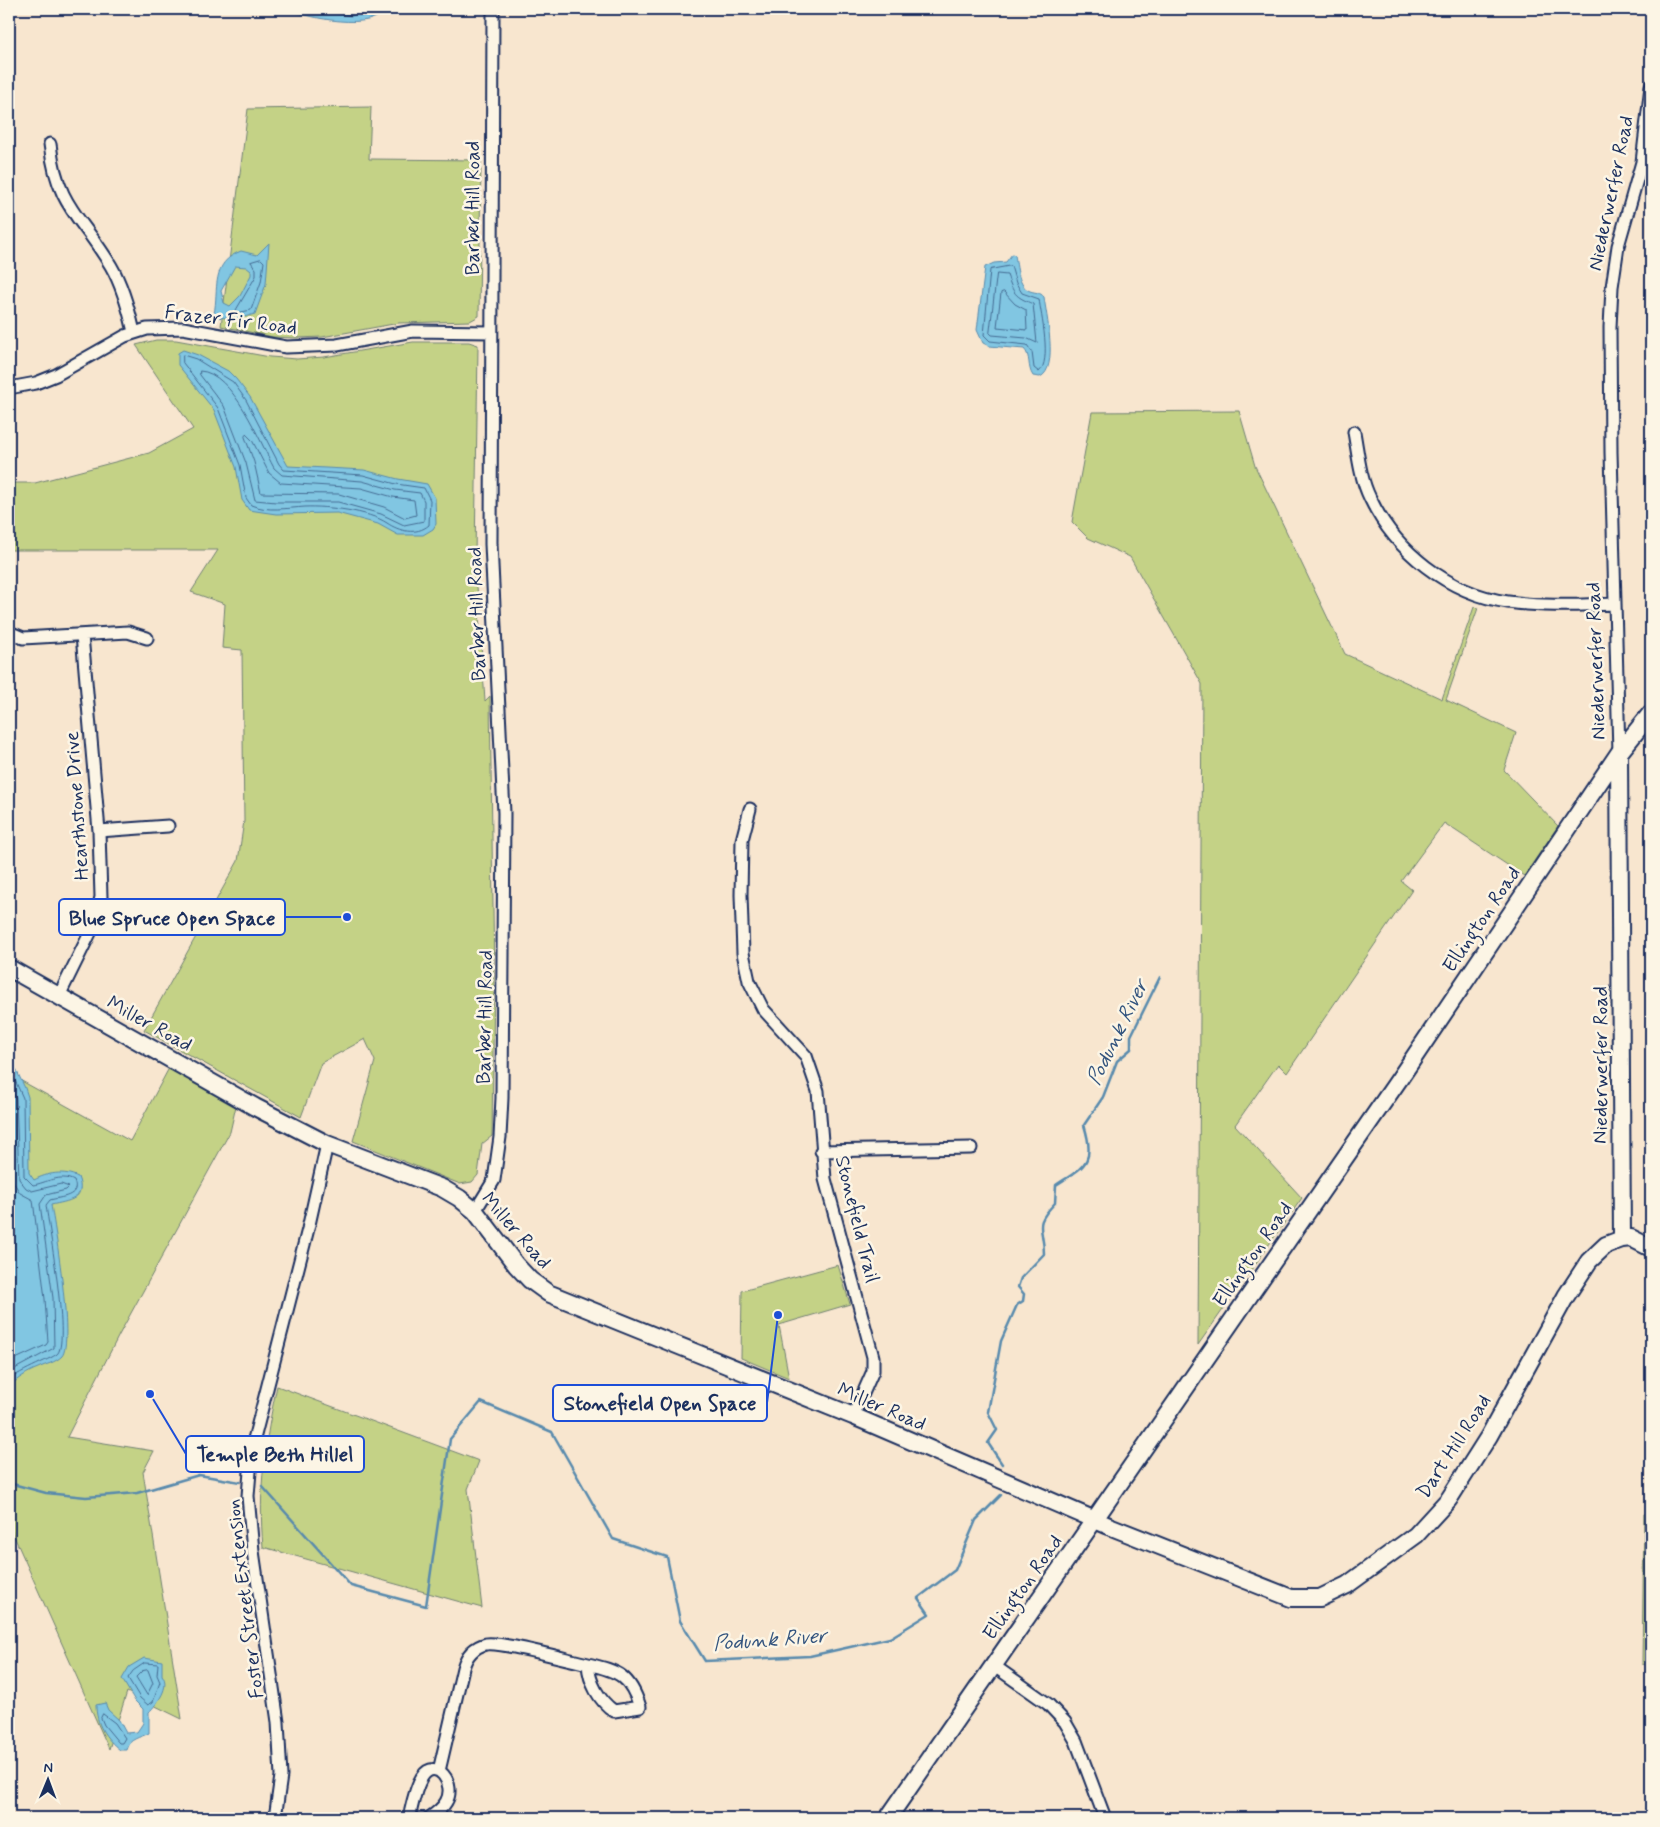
<svg xmlns="http://www.w3.org/2000/svg" width="1660" height="1827" font-family="Mynerve,sans-serif">
  <style>
    .green { fill: #c4d286; stroke: #708072 }
    .water { fill: #81c6e2; stroke: #588aad; fill-rule: evenodd }
    .lines { fill: none; stroke-linecap: round; stroke-linejoin: round }
    .shore { stroke: #446b93; stroke-width: 1 }
    .stream { stroke: #588aad; stroke-width: 2.5 }
    .street-casing { stroke: #1b2f5e; stroke-width: 15 }
    .secondary-casing { stroke: #1b2f5e; stroke-width: 20 }
    .street { stroke: #fcf5e5; stroke-width: 11 }
    .secondary { stroke: #fcf5e5; stroke-width: 16 }
    .labels { text-anchor: middle; stroke-width: 5; stroke-linejoin: round; paint-order: stroke }
    .street-label { font-size: 20px; fill: #1b2f5e; stroke: #fcf5e5 }
    .water-label { font-size: 21px; font-style: italic; fill: #34557f; stroke: #fcf5e5 }
    .leader { fill: none; stroke: #1d4ed8; stroke-width: 2 }
    .callout-dot { fill: #1d4ed8; stroke: #fcf5e5; stroke-width: 2 }
    .callout { fill: #fcf5e5; stroke: #1d4ed8; stroke-width: 2 }
    .callout-label { font-size: 21px; text-anchor: middle; font-weight: bold; fill: #1b2f5e }
  </style>
  <rect width="100%" height="100%" fill="#f8e6cf"/>
  <filter id="ink" filterUnits="userSpaceOnUse"><feTurbulence type="fractalNoise" baseFrequency=".02" numOctaves="2"/><feDisplacementMap in="SourceGraphic" scale="10" xChannelSelector="R" yChannelSelector="G"/><feConvolveMatrix kernelMatrix="1 2 1 2 8 2 1 2 1" color-interpolation-filters="sRGB"/></filter>
  <g filter="url(#ink)">
    <path class="green" d="M371,107L369,159L481,160L479,316L470,321L399,323L322,337L297,338L273,337L221,326L248,109Z
      M156,340H176L270,357L297,359L324,357L413,342H469L478,345L475,557L485,701L490,696L494,979L492,1136L482,1144L478,1175L472,1182L460,1184L353,1141L375,1061L365,1039L321,1063L301,1117L144,1030L238,861L244,821L242,650L222,648L225,604L191,592L218,550H9V483H35L149,453L193,429L136,345Z
      M1239,411L1255,466L1345,654L1442,699L1474,607L1478,608L1446,700L1516,733L1504,770L1558,826L1524,876L1444,823L1401,881L1412,890L1287,1073L1278,1064L1235,1125L1302,1198L1198,1345L1202,684L1130,557L1088,538L1072,522L1092,412Z
      M169,1068L236,1106L230,1132L119,1335L67,1437L154,1451L143,1472L182,1719L127,1692L109,1749L9,1525V1074L130,1141Z
      M838,1265L850,1304L779,1325L789,1378L741,1358L742,1291Z
      M277,1386L479,1461L468,1489L482,1608L263,1547C258,1491 265,1440 277,1386Z
      M1644,1514H1651V1666L1642,1664Z"/>
    <path class="water" d="M288,9H359L361,14C367,16 373,14 376,9H384C375,32 307,18 288,9Z
      M269,243L266,284L255,314L237,319L217,317L214,314C219,289 210,263 241,251L257,255ZM235,266L246,267L251,271V275L240,296L230,306L224,303L221,291Z
      M1012,254L1015,255C1017,266 1018,287 1030,291C1036,293 1040,292 1044,297C1046,314 1059,369 1040,377L1033,376C1027,367 1031,356 1024,349L989,346L983,343L977,330L985,267L994,263L1006,262Z
      M183,350L198,355L228,371L236,379L250,397L288,466L364,470L398,479L427,484L435,498L436,524L433,529L423,535H398L378,524L337,513L276,514L249,510L242,500L236,467L214,410L178,365V353Z
      M9,1055L25,1088L28,1097L29,1173L34,1180C47,1173 64,1170 78,1177C87,1200 68,1201 51,1205C55,1228 74,1342 62,1356C55,1363 46,1364 38,1368C27,1372 18,1379 9,1386Z
      M144,1658L162,1661V1675C171,1686 157,1704 149,1712V1733C140,1738 129,1738 126,1750H120C105,1738 96,1724 96,1705L105,1703L108,1710L119,1720L126,1733L137,1732L143,1723V1709L135,1701L122,1679L129,1667Z"/>
    <g class="lines">
      <path class="shore" d="M308,9L352,16L355,14L354,9
        M261,259L264,262L261,282L251,310L237,313L236,310L256,276V269L251,262Z
        M1011,266L1016,283L1022,293L1039,299C1041,315 1052,361 1039,372L1034,368L1032,352L1027,345L990,341L984,335L990,270Z
        M997,274L1007,275C1014,294 1014,296 1033,304L1037,343L1026,338L992,335L990,333Z
        M1004,292L1015,304L1026,310L1027,330L997,327L1001,293Z
        M183,355L196,359L233,382L246,400L279,464L284,470L363,475L396,484L424,488L430,500L429,525C416,536 399,531 387,523C369,511 326,506 305,507C288,508 267,512 251,505L246,498L240,465L218,408L183,363Z
        M200,371C233,372 260,442 274,468L282,475L362,481L395,490L420,493L424,501V521L404,525L381,514L338,502H276L255,500L246,463L224,406L200,375Z
        M246,434L252,440L269,473L281,483L361,488L393,497L414,500L416,515L405,518L384,507L339,494L261,493L254,462L245,437Z
        M9,1067L23,1098L24,1176L33,1185C46,1183 60,1173 74,1181C81,1197 60,1197 50,1200L46,1205C49,1229 69,1337 58,1353C56,1357 19,1371 9,1380
        M9,1081L16,1099L19,1179L26,1188L32,1191L61,1184L69,1187L66,1190L46,1195L40,1204L53,1298L54,1348L9,1372
        M9,1099L11,1178L20,1193L33,1200L45,1299L48,1342L46,1345L9,1362
        M145,1663L158,1664L157,1675L160,1682L153,1702L148,1705L140,1698L128,1678L133,1671Z
        M148,1670L153,1683L147,1695L136,1677L142,1671Z
        M103,1714L115,1723L125,1738L122,1743H119L104,1725L101,1718Z"/>
      <path class="stream" d="M1002,1464L988,1443L997,1430L988,1412L1001,1341L1017,1305L1023,1301L1024,1294L1018,1287L1021,1278L1044,1254C1044,1226 1032,1227 1055,1203L1056,1185C1085,1166 1096,1163 1084,1125L1103,1097L1117,1061L1131,1049V1036L1160,977
        M9,1483L46,1493L86,1497L137,1493L199,1475L240,1482
        M262,1486L351,1586L426,1606L450,1439L481,1402L552,1432L613,1539L667,1557L680,1621L705,1661L810,1656L890,1638L929,1614L918,1598L955,1570L976,1520L1001,1495"/>
      <defs>
        <path id="street" d="M50,144C57,207 82,217 111,266C122,285 129,310 134,332
          M9,388L36,383L56,375L125,336L147,329L183,328L286,347L337,345L413,331L491,332
          M1354,432C1358,454 1360,478 1370,498C1395,551 1449,594 1508,602C1543,607 1579,605 1614,604
          M9,632L23,638L128,632L147,638
          M1619,753L1611,452L1610,327L1612,287L1618,246L1642,162L1651,86
          M750,809L742,840L741,895L743,953L749,981L763,1009L806,1056L818,1091L825,1179L873,1357V1371L853,1416
          M99,831L168,826
          M59,996L94,925L101,897L99,831L82,635
          M821,1151L971,1148
          M475,1211L494,1180L500,1137L502,1098L504,813L491,544L493,9
          M993,1665L1048,1704L1065,1722L1076,1741L1105,1818
          M439,1771L463,1668C466,1657 473,1647 486,1644C501,1641 569,1660 588,1664C618,1671 630,1675 640,1707L614,1711C599,1701 589,1682 588,1664
          M275,1818L281,1776L278,1722L253,1551L248,1496L252,1447L308,1229L327,1144
          M409,1818C412,1806 415,1788 422,1777C436,1756 457,1784 446,1802C442,1809 435,1814 429,1818"/>
        <path id="secondary" d="M1619,753L1622,1239
          M9,968L255,1107L327,1144L442,1188L459,1198L475,1211L516,1265L530,1280L548,1293L853,1416L1109,1526L1291,1598H1320L1347,1585L1416,1535L1449,1499L1489,1436L1566,1296L1589,1261L1606,1245L1622,1239L1631,1238L1651,1248
          M888,1818L1400,1078L1619,753L1651,713"/>
      </defs>
      <use href="#street" class="street-casing"/>
      <use href="#secondary" class="secondary-casing"/>
      <use href="#street" class="street"/>
      <use href="#secondary" class="secondary"/>
    </g>
  </g>
  <g class="labels">
    <g class="street-label">
      <text transform="translate(1610 193) rotate(-78)" y="7">Niederwerfer Road</text>
      <text transform="translate(472 208) rotate(-90)" y="7">Barber Hill Road</text>
      <text transform="translate(231 319) rotate(7)" y="7">Frazer Fir Road</text>
      <text transform="translate(476 614) rotate(-92)" y="7">Barber Hill Road</text>
      <text transform="translate(1595 661) rotate(-92)" y="7">Niederwerfer Road</text>
      <text transform="translate(76 806) rotate(-94)" y="7">Hearthstone Drive</text>
      <text transform="translate(1481 919) rotate(-56)" y="7">Ellington Road</text>
      <text transform="translate(484 1017) rotate(-89)" y="7">Barber Hill Road</text>
      <text transform="translate(150 1023) rotate(29)" y="7">Miller Road</text>
      <text transform="translate(1600 1065) rotate(-90)" y="7">Niederwerfer Road</text>
      <text transform="translate(858 1219) rotate(76)" y="7">Stonefield Trail</text>
      <text transform="translate(517 1230) rotate(49)" y="7">Miller Road</text>
      <text transform="translate(1252 1254) rotate(-55)" y="7">Ellington Road</text>
      <text transform="translate(882 1406) rotate(23)" y="7">Miller Road</text>
      <text transform="translate(1453 1446) rotate(-57)" y="7">Dart Hill Road</text>
      <text transform="translate(1022 1587) rotate(-55)" y="7">Ellington Road</text>
      <text transform="translate(244 1599) rotate(-97)" y="7">Foster Street Extension</text>
    </g>
    <g class="water-label">
      <text transform="translate(1117 1032) rotate(-64)" y="7">Podunk River</text>
      <text transform="translate(770 1639) rotate(-4)" y="7">Podunk River</text>
    </g>
  </g>
  <path class="leader" d="M347 917L285 917M778 1315L767 1403M150 1394L186 1454"/>
  <g class="callout-dot">
    <circle cx="347" cy="917" r="5"/>
    <circle cx="778" cy="1315" r="5"/>
    <circle cx="150" cy="1394" r="5"/>
  </g>
  <g class="callout">
    <rect x="59" y="899" width="226" height="36" rx="5"/>
    <rect x="553" y="1385" width="214" height="36" rx="5"/>
    <rect x="186" y="1436" width="178" height="36" rx="5"/>
  </g>
  <g class="callout-label">
    <text x="172" y="925">Blue Spruce Open Space</text>
    <text x="660" y="1410">Stonefield Open Space</text>
    <text x="275" y="1461">Temple Beth Hillel</text>
  </g>
  <rect width="1660" height="1827" fill="none" stroke="#fcf5e5" stroke-width="30"/>
  <rect x="15" y="15" width="1630" height="1797" fill="none" stroke="#1b2f5e" stroke-width="2" filter="url(#ink)"/>
  <g transform="translate(48 1780) rotate(1)" stroke="#fcf5e5" stroke-width="4" paint-order="stroke">
  <path d="M0-4L9 19L0 12L-9 19Z" fill="#1b2f5e"/>
  <text y="-8" font-size="14" font-weight="bold" text-anchor="middle" fill="#1b2f5e">N</text>
  </g>
</svg>
